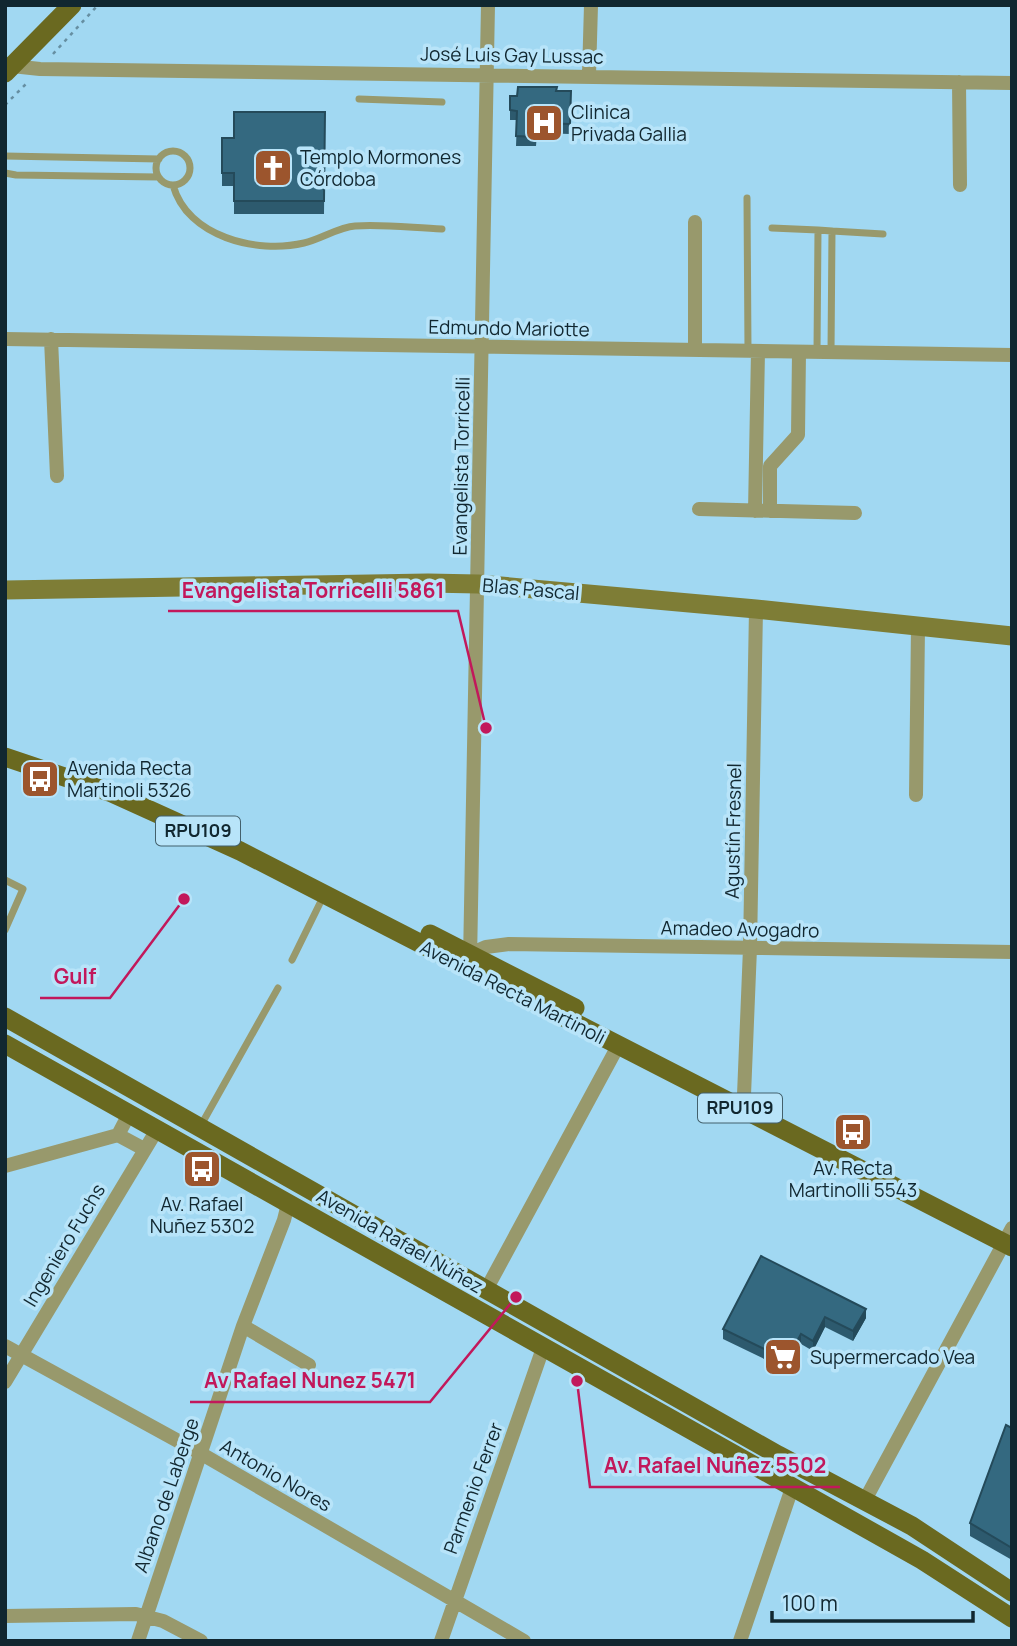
<svg xmlns="http://www.w3.org/2000/svg" width="1017" height="1646" font-family="Manrope,sans-serif">
  <style>
    .lines { fill: none; stroke-linecap: round; stroke-linejoin: round }
    .path { stroke: #668fa2; stroke-width: 2.5; stroke-dasharray: 3.5 5; stroke-linecap: butt }
    .service { stroke: #98996c; stroke-width: 7 }
    .minor { stroke: #98996c; stroke-width: 14 }
    .secondary { stroke: #7e7d36; stroke-width: 19 }
    .primary { stroke: #6a6920; stroke-width: 19 }
    .wall { fill: #2d5a6e }
    .shaded-wall { fill: #244a5a }
    .building { fill: #346980; stroke: #244a5a; stroke-width: 2 }
    .labels { text-anchor: middle; stroke-width: 7; stroke-linejoin: round; paint-order: stroke }
    .shield { fill: #b8e4f9; stroke: #43606c; stroke-width: 2 }
    .shield-label { font-size: 18px; font-weight: bold; fill: #112730 }
    .street-label { font-size: 19px; fill: #112730; stroke: #b8e4f9 }
    .poi-label { font-size: 19px; fill: #112730; stroke: #b8e4f9; text-anchor: start }
    .leader { fill: none; stroke: #c2185b; stroke-width: 2.5 }
    .callout-dot { fill: #c2185b; stroke: #b8e4f9; stroke-width: 2.5 }
    .callout-label { font-size: 21px; text-anchor: middle; font-weight: bold; fill: #c2185b; stroke: #b8e4f9; stroke-width: 7; stroke-linejoin: round; paint-order: stroke }
  </style>
  <rect width="100%" height="100%" fill="#a1d8f2"/>
  <g class="lines">
    <path class="path" d="M53,54L98,5
      M5,105L27,83"/>
    <path class="service" d="M359,99L442,102
      M156 168a17 17 0 1 1 34 0a17 17 0 1 1-34 0Z
      M5,156L159,159
      M5,173L16,175L158,177
      M173,185C187,237 257,254 304,243C321,239 339,227 355,226C384,224 413,228 442,229
      M747,198L748,350
      M772,228L818,230
      M832,231L883,234
      M817,352L818,230L832,231L831,352
      M5,880L23,889L5,930
      M292,960L324,895
      M200,1127L278,988"/>
    <path class="minor" d="M12,66L40,69L1012,83
      M589,75L591,5
      M959,82L960,185
      M695,222V350
      M5,339L1012,355
      M51,339L57,476
      M699,509L855,513
      M755,511L758,351
      M770,511V466L798,435L799,352
      M916,795L918,627
      M470,954L486,947L509,944L1012,952
      M470,960L488,5
      M744,1095L750,948L756,609
      M118,1135L144,1149
      M5,1166L118,1135L129,1114
      M486,1290L618,1046
      M243,1326L309,1365
      M5,1346L200,1453L524,1641
      M5,1382L158,1128
      M865,1500L1012,1228
      M5,1616L136,1614L163,1621L201,1641
      M138,1641L243,1326L284,1220L288,1204
      M441,1641L543,1348
      M740,1641L792,1488"/>
    <path class="secondary" d="M5,590L428,583L478,584L756,609L1012,636"/>
    <path class="primary" d="M5,73L72,5
      M5,757L112,793L240,851L1012,1247
      M430,934L575,1008
      M5,1017L778,1455L912,1526L1012,1592
      M5,1044L922,1560L1012,1618"/>
  </g>
  <path class="wall" d="M571,91L570,134L537,133L536,146H516L517,120H510V96Z
    M325,112L324,214H234V186H222V138H234Z
    M761,1256L866,1318L853,1341L825,1327L813,1351L801,1344L787,1370L723,1339V1329Z
    M1012,1428V1560L970,1536V1523Z"/>
  <path class="shaded-wall" d="M866,1309V1318L853,1341V1331Z
    M825,1317V1327L813,1351V1341Z
    M801,1334V1344L787,1370V1360Z"/>
  <path class="building" d="M518,87H557L556,91H571L570,124L537,123L536,137L516,136L517,111L510,110V96H517Z
    M234,112H325L324,201H234V173H222V138H234Z
    M761,1256L866,1309L853,1331L825,1317L813,1341L801,1334L787,1360L723,1329Z
    M1006,1425L1012,1428V1548L970,1523Z"/>
  <defs>
    <symbol id="hospital-square" viewBox="-11 -11 22 22"><rect x="-9" y="-9" width="18" height="18" rx="4" fill="#9c552d" stroke="#b8e4f9"/><path d="M-5-5h3v3.5h4V-5h3V5h-3V1.5h-4V5h-3Z" fill="#fff"/></symbol>
    <symbol id="church-square" viewBox="-11 -11 22 22"><rect x="-9" y="-9" width="18" height="18" rx="4" fill="#9c552d" stroke="#b8e4f9"/><path d="M-1.2-6h2.4v3.5h3.3v2.4h-3.3V6h-2.4V-.1h-3.3v-2.4h3.3Z" fill="#fff"/></symbol>
    <symbol id="bus-square" viewBox="-11 -11 22 22"><rect x="-9" y="-9" width="18" height="18" rx="4" fill="#9c552d" stroke="#b8e4f9"/><path d="M-5-6H5V4H4V6H2V4H-2V6H-4V4H-5ZM-3.5-4V0h7V-4ZM-3.5 1.2v1.5H-2V1.2ZM2 1.2v1.5H3.5V1.2Z" fill="#fff"/></symbol>
    <symbol id="supermarket-square" viewBox="-11 -11 22 22"><rect x="-9" y="-9" width="18" height="18" rx="4" fill="#9c552d" stroke="#b8e4f9"/><path d="M-6-5.5h2.5l.6 2H6L4.5 2H-2.5L-4.4-4H-6ZM-1.5 3.2a1.3 1.3 0 1 0 .1 0ZM3 3.2a1.3 1.3 0 1 0 .1 0Z" fill="#fff"/></symbol>
  </defs>
  <g fill-rule="evenodd">
    <use href="#hospital-square" x="522" y="101" width="44" height="44"/>
    <use href="#church-square" x="251" y="146" width="44" height="44"/>
    <use href="#bus-square" x="18" y="757" width="44" height="44"/>
    <use href="#bus-square" x="831" y="1110" width="44" height="44"/>
    <use href="#bus-square" x="180" y="1147" width="44" height="44"/>
    <use href="#supermarket-square" x="761" y="1335" width="44" height="44"/>
  </g>
  <g class="labels">
    <g class="shield">
      <rect x="156" y="816.5" width="84" height="29" rx="5"/>
      <rect x="698" y="1093.5" width="84" height="29" rx="5"/>
    </g>
    <g class="shield-label">
      <text x="198" y="837">RPU109</text>
      <text x="740" y="1114">RPU109</text>
    </g>
    <g class="street-label">
      <text transform="translate(512 55) rotate(1)" y="7">José Luis Gay Lussac</text>
      <text transform="translate(509 328) rotate(1)" y="7">Edmundo Mariotte</text>
      <text transform="translate(461 466) rotate(-89)" y="7">Evangelista Torricelli</text>
      <text transform="translate(531 589) rotate(5)" y="7">Blas Pascal</text>
      <text transform="translate(733 831) rotate(-89)" y="7">Agustín Fresnel</text>
      <text transform="translate(740 929) rotate(1)" y="7">Amadeo Avogadro</text>
      <text transform="translate(513 992) rotate(27)" y="7">Avenida Recta Martinoli</text>
      <text transform="translate(400 1241) rotate(30)" y="7">Avenida Rafael Núñez</text>
      <text transform="translate(64 1245) rotate(-59)" y="7">Ingeniero Fuchs</text>
      <text transform="translate(276 1475) rotate(30)" y="7">Antonio Nores</text>
      <text transform="translate(473 1488) rotate(-70)" y="7">Parmenio Ferrer</text>
      <text transform="translate(166 1495) rotate(-71)" y="7">Albano de Laberge</text>
    </g>
    <g class="poi-label">
      <text x="571" y="119">Clinica<tspan x="571" dy="22">Privada Gallia</tspan></text>
      <text x="300" y="164">Templo Mormones<tspan x="300" dy="22">Córdoba</tspan></text>
      <text x="67" y="775">Avenida Recta<tspan x="67" dy="22">Martinoli 5326</tspan></text>
      <text x="853" y="1175" text-anchor="middle">Av. Recta<tspan x="853" dy="22">Martinolli 5543</tspan></text>
      <text x="202" y="1211" text-anchor="middle">Av. Rafael<tspan x="202" dy="22">Nuñez 5302</tspan></text>
      <text x="810" y="1364">Supermercado Vea</text>
    </g>
  </g>
  <path class="leader" d="M486 728L458 611H168M184 899L110 998H40M516 1297L430 1402H190M577 1381L590 1487H840"/>
  <g class="callout-dot">
    <circle cx="486" cy="728" r="7"/>
    <circle cx="184" cy="899" r="7"/>
    <circle cx="516" cy="1297" r="7"/>
    <circle cx="577" cy="1381" r="7"/>
  </g>
  <g class="callout-label">
    <text x="313" y="598">Evangelista Torricelli 5861</text>
    <text x="75" y="984">Gulf</text>
    <text x="310" y="1388">Av Rafael Nunez 5471</text>
    <text x="715" y="1473">Av. Rafael Nuñez 5502</text>
  </g>
  <rect width="1017" height="1646" fill="none" stroke="#112730" stroke-width="14"/>
  <path d="M772 1611v10h201v-10" fill="none" stroke="#112730" stroke-width="3.5"/>
  <text x="782" y="1611" font-size="21" fill="#112730" stroke="#b8e4f9" stroke-width="5" paint-order="stroke">100 m</text>
</svg>
